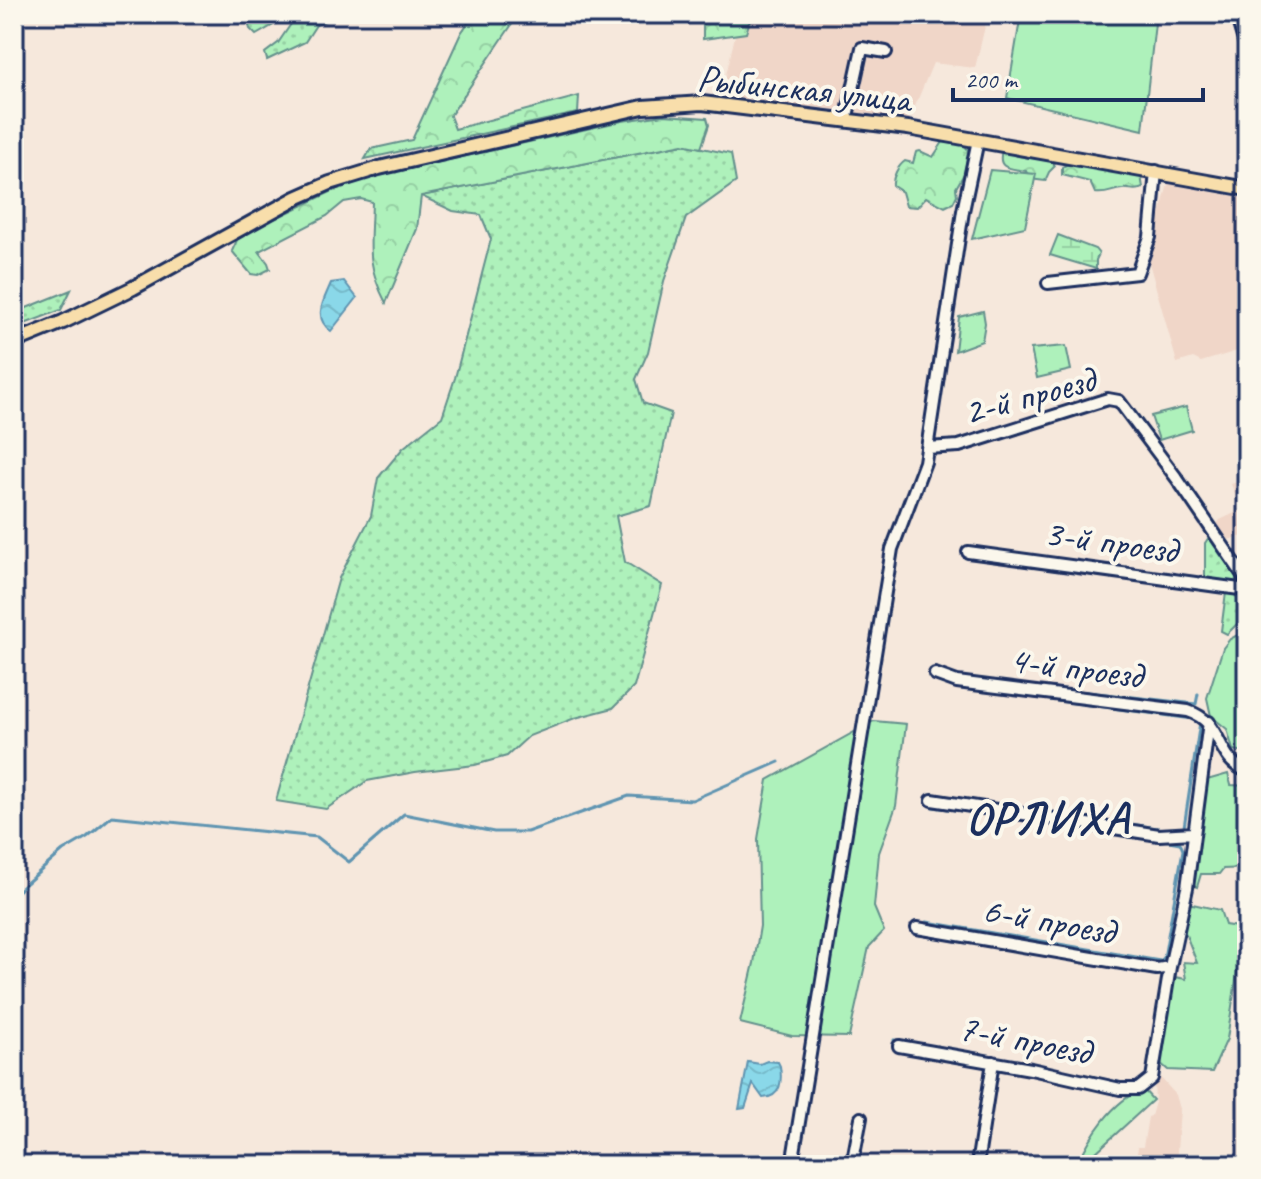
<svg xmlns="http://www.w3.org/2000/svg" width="1261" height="1179" font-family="Caveat,sans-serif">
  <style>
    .built { fill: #f0d6c8 }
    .grass { fill: url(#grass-dots); stroke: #64908c; stroke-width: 2 }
    .forest { fill: url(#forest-crowns); stroke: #64908c; stroke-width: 2 }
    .wetland { fill: url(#wetland-marsh); stroke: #64908c; stroke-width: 2 }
    .garden { fill: #aef1bb; stroke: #64908c; stroke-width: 2 }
    .water { fill: url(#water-waves); stroke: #5e94b1; stroke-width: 2 }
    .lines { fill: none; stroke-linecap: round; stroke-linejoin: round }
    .stream { stroke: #5e94b1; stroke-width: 3 }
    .minor-casing { stroke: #1b2f5e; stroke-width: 16 }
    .major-casing { stroke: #1b2f5e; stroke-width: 18 }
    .minor { stroke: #fbf7ec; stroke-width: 10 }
    .major { stroke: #f8deab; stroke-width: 12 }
    .labels { text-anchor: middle; stroke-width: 8; stroke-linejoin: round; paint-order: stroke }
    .street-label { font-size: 38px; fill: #1b2f5e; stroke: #fbf7ec }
    .district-label { font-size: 46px; font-weight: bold; letter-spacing: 2px; fill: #1b2f5e; stroke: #fbf7ec }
  </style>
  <defs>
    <pattern id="grass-dots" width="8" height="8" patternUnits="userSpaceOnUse" patternTransform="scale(2)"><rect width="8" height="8" fill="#aef1bb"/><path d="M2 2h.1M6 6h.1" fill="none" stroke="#95cfa3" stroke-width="1.8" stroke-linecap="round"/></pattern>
    <pattern id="forest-crowns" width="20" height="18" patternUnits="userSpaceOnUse" patternTransform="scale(2)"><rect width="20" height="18" fill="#aef1bb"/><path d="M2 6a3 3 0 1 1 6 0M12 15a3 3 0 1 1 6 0" fill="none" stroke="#95cfa3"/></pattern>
    <pattern id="wetland-marsh" width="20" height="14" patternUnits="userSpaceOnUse" patternTransform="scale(2)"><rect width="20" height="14" fill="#aef1bb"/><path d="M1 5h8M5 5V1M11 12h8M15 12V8" fill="none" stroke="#95cfa3"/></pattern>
    <pattern id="water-waves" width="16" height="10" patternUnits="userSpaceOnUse" patternTransform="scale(2)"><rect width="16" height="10" fill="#8ad8e9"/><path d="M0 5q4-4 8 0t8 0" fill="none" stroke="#76baca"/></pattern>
  </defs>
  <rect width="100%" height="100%" fill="#f6e8dc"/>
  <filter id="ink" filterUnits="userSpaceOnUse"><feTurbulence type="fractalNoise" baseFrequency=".0125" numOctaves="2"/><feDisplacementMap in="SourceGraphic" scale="16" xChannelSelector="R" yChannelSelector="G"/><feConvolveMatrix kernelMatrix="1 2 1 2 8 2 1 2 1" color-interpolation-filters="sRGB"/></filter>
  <g filter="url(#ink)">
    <path class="built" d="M740,14H988L975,68L933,63L908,123L721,97Z
      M1168,184L1247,198V348L1201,362L1193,358L1177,363L1148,259Z
      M1247,479V535L1227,540L1216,525L1220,520L1241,510L1231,484Z
      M1159,1076L1176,1095L1180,1109L1176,1165H1143L1144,1156L1137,1154L1138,1147H1143L1148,1117L1151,1116L1155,1102L1154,1081Z"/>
    <path class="grass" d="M256,14H339L316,25L305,42L267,60L265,53L278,43L293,21L284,19L256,35L250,29L247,19Z
      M683,144L731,154L736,182L686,218L664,281L648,352L636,379L643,403L671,413L651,506L616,516L625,562L662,585L634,687L613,708L575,718L529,736L507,756L475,765L415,772L367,781L326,809L276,801L339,578L371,516L378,478L403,448L442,417L455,378L491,239L481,215L453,211L421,196Z
      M71,290L61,310L14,328V313Z
      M1209,537L1242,583L1241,585L1205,579V543Z
      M1226,592L1247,599V614L1227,634L1221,631Z"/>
    <path class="forest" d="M474,14H519L450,116L455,129L579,96L578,113L365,159L371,149L412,140L461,33Z
      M703,14H752L746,33L703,39Z
      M664,115L707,118L709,125L701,148L683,144L421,196L417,229L386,303C365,263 371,244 372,202L361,199L344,202L327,216L259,251L268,263L270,269L258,275L251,274L232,251L237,240L257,227L339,188L377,176L622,121Z
      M943,142L964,145L968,150L965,172L956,188L957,195L953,203L945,207L926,197L917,207L906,206L902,192L893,186C892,177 898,166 905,161L913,163L916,152L920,151L933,157Z
      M1009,149L1019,156L1052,161L1055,166L1049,172L1045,181L1030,179L1026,171C1013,168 996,171 1002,151Z
      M1076,160L1141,175L1143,188C1134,192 1131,188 1122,189C1111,190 1107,195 1095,193L1090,182L1062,175V167Z"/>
    <path class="wetland" d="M1058,235L1095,249L1099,254L1096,260V269L1050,255Z"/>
    <path class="garden" d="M1021,14H1156L1143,130L1007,98Z
      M990,170L1036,174L1025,227L972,239Z
      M983,311L985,323L982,341L955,351L959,317Z
      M1066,346L1071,370L1037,378L1031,349Z
      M1186,407L1192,430L1159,440L1151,416Z
      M1247,630V752L1233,750L1227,729L1211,716L1207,698L1223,648L1230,639Z
      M874,721L906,724L896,806L879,853L874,907L884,931L869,947L849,1037L792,1036L740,1023L754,963L760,926L758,839L768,780Z
      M1228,774L1231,785L1247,786V868L1223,869L1219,874H1201L1197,887L1191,884L1207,780Z
      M1188,903L1220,910L1225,925L1244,928L1227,1039L1212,1072L1168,1070L1159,1062L1174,977L1186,979L1183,962L1197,963L1183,927Z
      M1143,1089L1153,1100L1094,1154L1088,1165H1077C1090,1136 1112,1101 1143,1089Z"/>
    <path class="water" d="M344,281L357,298L331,331C312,318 324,300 331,283Z
      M767,1061L778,1062L780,1066C782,1080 782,1097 763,1098L753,1084L745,1108L739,1109L748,1062L760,1064Z"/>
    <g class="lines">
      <path class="stream" d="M1016,564L1044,567
        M970,679L1196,704L1198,694
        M971,689L1193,719
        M961,799L1171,830
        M933,807L1016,818
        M1179,829L1184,827L1200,722
        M14,894L63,851L87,837L112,816L317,837L349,862L404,814L494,832H527L629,796L692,800L779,762
        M927,922L1160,961L1164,958L1183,850L1180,843L1158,839
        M920,935L964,941
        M991,946L1106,965
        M894,1040L1016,1061
        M1048,1068L1127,1084L1139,1082"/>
      <defs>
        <path id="minor" d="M1236,14L1247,51
          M846,121L862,48L886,52
          M1048,283L1137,273L1150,237L1156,171
          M927,448L959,446L1108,399L1119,401L1178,480L1247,581
          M968,552L1247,590
          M935,674L957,682L1188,711C1225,723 1214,759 1247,771
          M932,800L1159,835L1193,833
          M917,928L1157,969L1170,967
          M899,1046L1031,1069L1120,1089H1138L1152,1078L1170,967L1187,888L1209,722
          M792,1165L892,549L925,462L963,211L978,140
          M852,1165L861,1118
          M977,1165L993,1062"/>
        <path id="major" d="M14,342L63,322L133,288L296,198L330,183L379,168L643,107L702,103L908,128L1247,189"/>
      </defs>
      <use href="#minor" class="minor-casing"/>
      <use href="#major" class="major-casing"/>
      <use href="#minor" class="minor"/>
      <use href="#major" class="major"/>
    </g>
  </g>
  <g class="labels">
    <g class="street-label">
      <text transform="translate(804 88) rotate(6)" y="13">Рыбинская улица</text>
      <text transform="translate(1029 395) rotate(-15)" y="13">2-й проезд</text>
      <text transform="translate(1111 541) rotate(8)" y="13">3-й проезд</text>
      <text transform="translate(1076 667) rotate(7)" y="13">4-й проезд</text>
      <text transform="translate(1049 920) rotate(10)" y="13">6-й проезд</text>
      <text transform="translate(1025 1039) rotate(11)" y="13">7-й проезд</text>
    </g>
    <g class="district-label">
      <text x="1048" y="833">ОРЛИХА</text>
    </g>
  </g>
  <rect width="1261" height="1179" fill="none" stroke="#fbf7ec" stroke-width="48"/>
  <rect x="24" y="24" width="1213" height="1131" fill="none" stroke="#1b2f5e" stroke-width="3" filter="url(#ink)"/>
  <path d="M953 88v12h250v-12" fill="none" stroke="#1b2f5e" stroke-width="4"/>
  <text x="965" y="88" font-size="24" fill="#1b2f5e" stroke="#fbf7ec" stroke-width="6" paint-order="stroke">200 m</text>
</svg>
